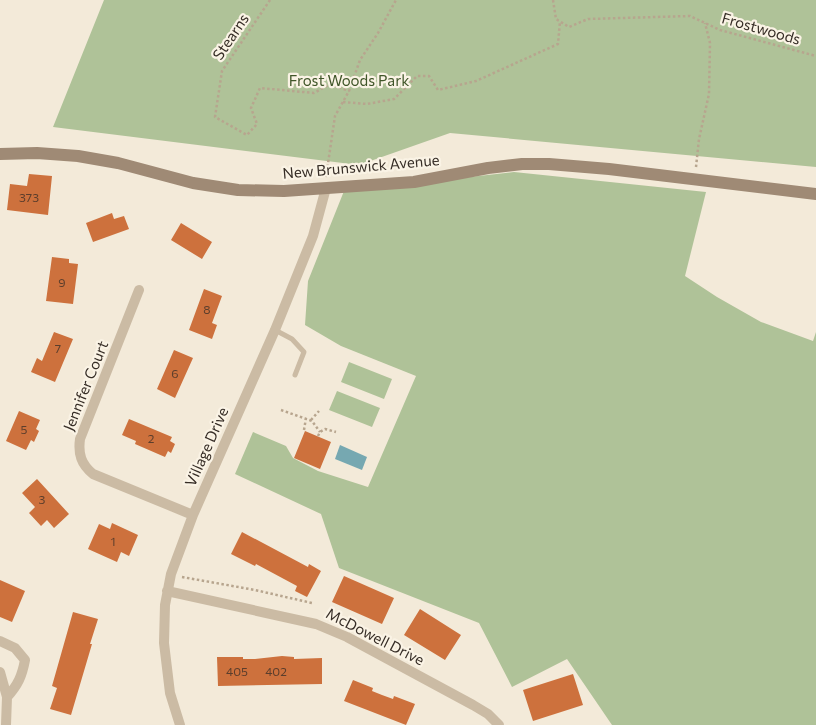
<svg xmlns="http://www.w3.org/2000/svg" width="816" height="725" font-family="Commissioner,sans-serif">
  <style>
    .green { fill: #afc298 }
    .water { fill: #76a8b1 }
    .building { fill: #cd713d }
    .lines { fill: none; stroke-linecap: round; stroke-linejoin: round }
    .path { stroke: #b7a58e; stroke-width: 2.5; stroke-dasharray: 2.5 2.5; stroke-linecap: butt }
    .lane { stroke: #cbbba4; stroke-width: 5 }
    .street { stroke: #cbbba4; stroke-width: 10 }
    .secondary { stroke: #9f8a75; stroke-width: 12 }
    .labels { text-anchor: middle; stroke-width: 4.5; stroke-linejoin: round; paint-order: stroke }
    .number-label { font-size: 12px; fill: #5c3e2c }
    .street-label { font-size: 15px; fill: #362d26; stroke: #faf3e5 }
    .park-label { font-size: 15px; fill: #405629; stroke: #faf3e5 }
  </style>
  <rect width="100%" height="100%" fill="#f3ead9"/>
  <path class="green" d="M104,0H816V167L450,133L359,165L53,127Z
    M514,172L706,192L685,276L717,297L761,322L813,341L816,332V725H612L567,659L512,687L479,623L339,568L321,514L235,474L253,432L286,446L293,458L318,471L368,487L416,376L341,346L305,325L308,281L344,191Z
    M349,362L392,379L384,399L341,382Z
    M337,391L380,408L372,427L329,410Z"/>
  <path class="water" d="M340,445L367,457L362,470L335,459Z"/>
  <path class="building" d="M29,174L52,176L48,215L7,210L10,184L27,186Z
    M112,213L114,219L124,216L129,229L93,242L86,223Z
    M181,223L212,242L202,259L171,240Z
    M52,257L69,259V263L78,264L73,304L46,301Z
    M204,289L222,296L212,323L217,325L212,339L189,330Z
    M54,332L73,339L55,382L31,372L37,358L42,361Z
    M174,350L193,358L175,398L157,389Z
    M19,411L40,420L36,429L39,431L34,442L31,440L26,450L6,441Z
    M129,419L172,437L170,441L175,444L171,453L168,451L165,457L135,444L136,441L122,435Z
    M305,431L331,442L320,469L294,458Z
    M37,479L69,514L54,528L47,520L41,526L29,513L35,507L22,493Z
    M112,523L138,535L129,556L121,552L117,562L88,549L99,524L110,529Z
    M242,532L308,567L309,564L321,571L307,597L295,591L297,586L256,564L255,566L231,554Z
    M344,576L394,598L382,624L332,602Z
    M0,580L25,591L12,622L0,617Z
    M420,609L461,635L445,660L404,635Z
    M73,612L98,619L90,644H92L71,715L50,709L57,688L52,686Z
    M282,656L294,657V659L322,658V684L218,686L217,657H243V659H255Z
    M573,674L583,705L533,721L523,690Z
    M353,680L373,688L372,691L382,695L393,699L394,696L415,704L406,725L344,701Z"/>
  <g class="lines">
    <path class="path" d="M270,0L222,71L215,117L247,135L257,124L251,108L260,88L314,93L330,84L349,91
      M553,0L556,19L569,27L588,19L690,16L720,30L816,56
      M343,102L367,104L394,99L417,76H429L438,90L476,81L558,44L560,21
      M696,167L699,139L709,94L710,43L705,23
      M326,177L335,116L349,91L360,60L378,33L396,0
      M281,410L312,421L320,432
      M311,420L319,411
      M304,430L306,418
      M318,436L320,432L325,429L336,432
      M182,577L255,590L312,603"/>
    <path class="lane" d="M275,330L292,339L304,352L295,375"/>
    <path class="street" d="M139,290L80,439C78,454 81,464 93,474L193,515
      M167,591L316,624L347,637L473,705L488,714L499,725
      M0,641L15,648L25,660C22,676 18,685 7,697
      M0,672L7,697L6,725
      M180,725L170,693L164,643L165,605L171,574L193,515L275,330L313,236L326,188"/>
    <path class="secondary" d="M0,154L37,153L78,156L118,163L193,183L238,190L284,191L414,182L488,168L522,164H549L609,169L816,194"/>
  </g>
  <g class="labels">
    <g class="number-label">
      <text x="29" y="202">373</text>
      <text x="62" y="287">9</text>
      <text x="207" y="314">8</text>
      <text x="58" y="353">7</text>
      <text x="175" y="378">6</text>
      <text x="24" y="434">5</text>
      <text x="151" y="443">2</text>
      <text x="42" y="504">3</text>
      <text x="113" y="546">1</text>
      <text x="237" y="676">405</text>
      <text x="276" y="676">402</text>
    </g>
    <g class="street-label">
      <text transform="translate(761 29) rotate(16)" y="5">Frostwoods</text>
      <text transform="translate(231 37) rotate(-56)" y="5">Stearns</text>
      <text transform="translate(361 167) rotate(-5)" y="5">New Brunswick Avenue</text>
      <text transform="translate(86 386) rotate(-68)" y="5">Jennifer Court</text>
      <text transform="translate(207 447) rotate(-66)" y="5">Village Drive</text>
      <text transform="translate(375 637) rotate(27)" y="5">McDowell Drive</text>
    </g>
    <g class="park-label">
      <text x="349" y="86">Frost Woods Park</text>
    </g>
  </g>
</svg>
